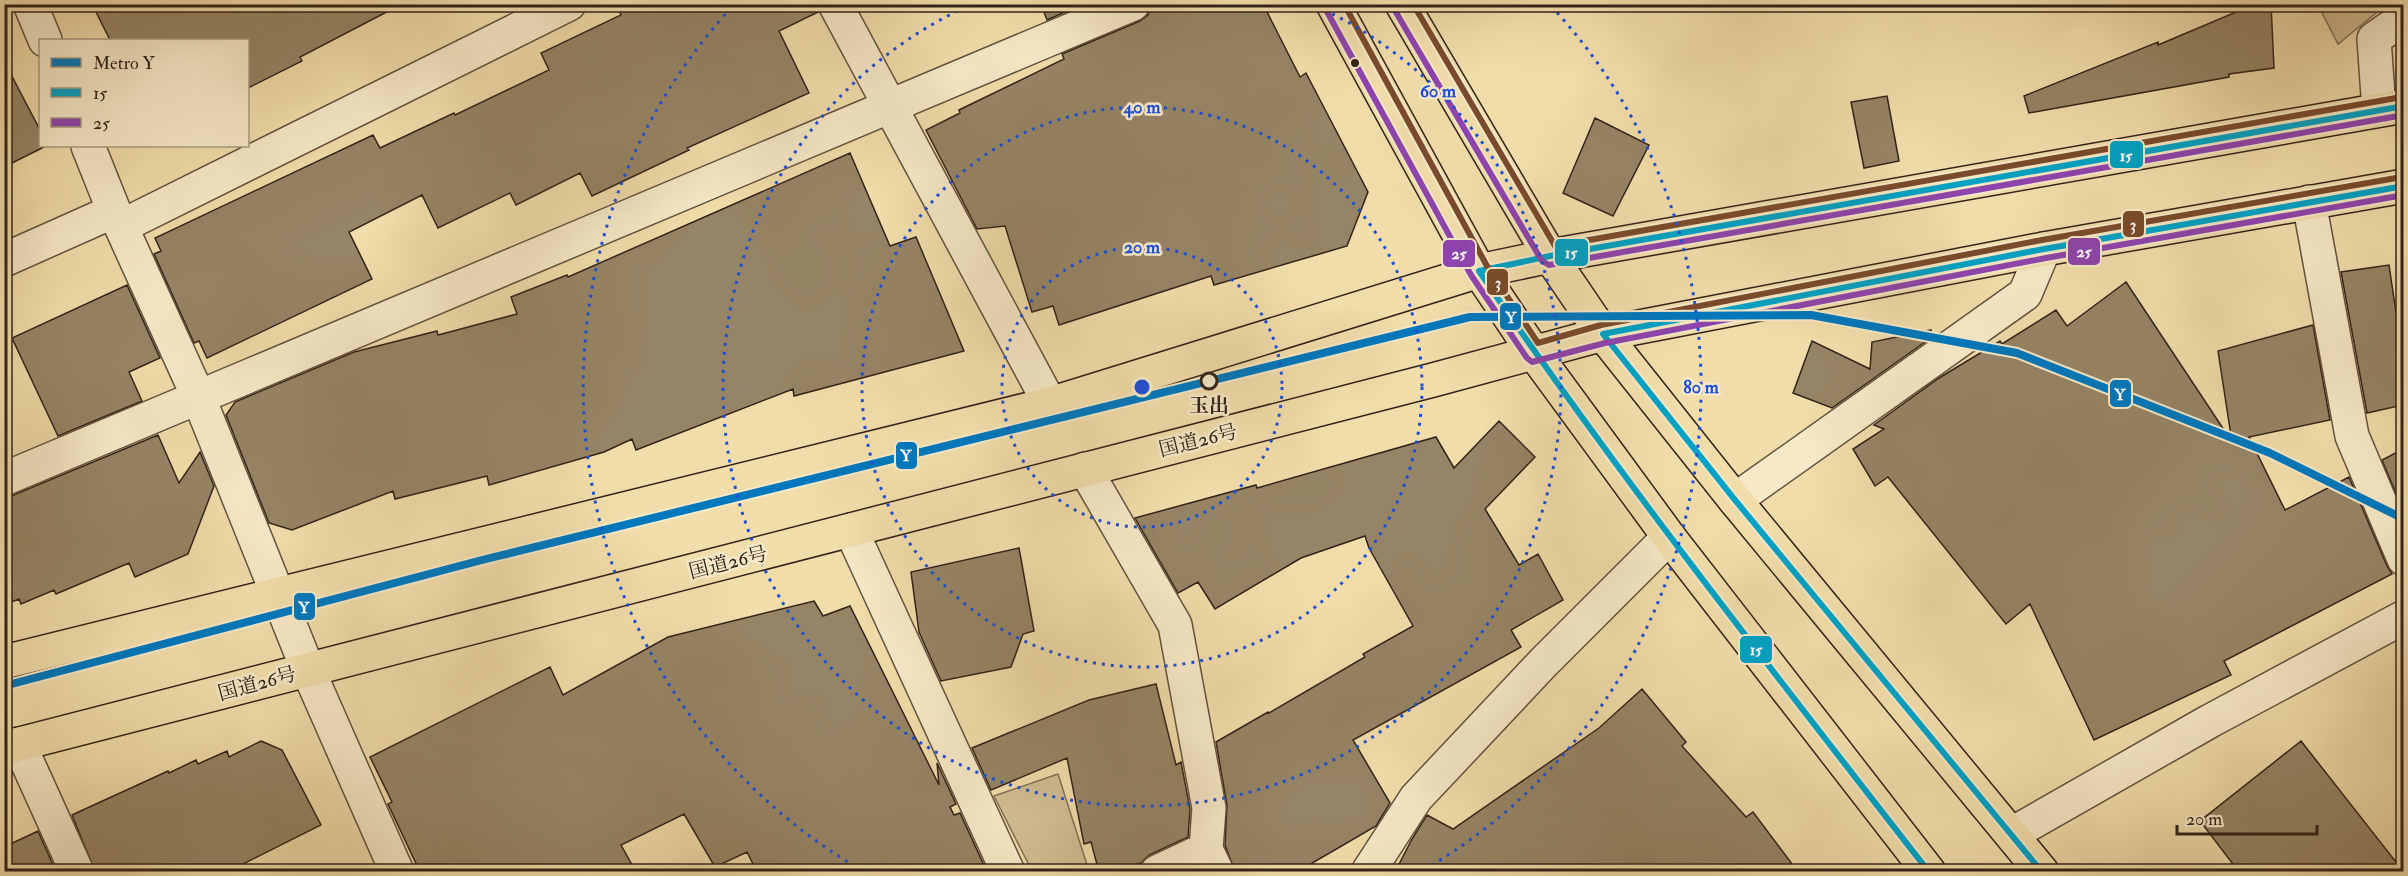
<svg xmlns="http://www.w3.org/2000/svg" width="2408" height="876" font-family="'IM FELL Double Pica','Noto Serif JP',serif">
  <style>
    .green { fill: #d1bd92; stroke: #827056; stroke-width: 1.5 }
    .building { fill: #958465; stroke: #32231a; stroke-width: 1.5 }
    .lines { fill: none; stroke-linecap: round; stroke-linejoin: round }
    .minor-casing { stroke: #62523e; stroke-width: 36 }
    .primary-casing { stroke: #32231a; stroke-width: 36 }
    .trunk-casing { stroke: #32231a; stroke-width: 36 }
    .minor { stroke: #f6e9c8; stroke-width: 33 }
    .primary { stroke: #f1ddaa; stroke-width: 33 }
    .trunk { stroke: #f1ddaa; stroke-width: 33 }
    .bus-1-casing { stroke: #f6e9c8; stroke-width: 10 }
    .bus-2-casing { stroke: #f6e9c8; stroke-width: 10 }
    .bus-3-casing { stroke: #f6e9c8; stroke-width: 10 }
    .bus-1 { stroke: #02a2c5; stroke-width: 6 }
    .bus-2 { stroke: #8e44ad; stroke-width: 6 }
    .bus-3 { stroke: #7a4b2a; stroke-width: 6 }
    .metro-1-casing { stroke: #f6e9c8; stroke-width: 12 }
    .metro-1 { stroke: #0078be; stroke-width: 8 }
    .ring { fill: none; stroke: #1d4ed8; stroke-width: 3; stroke-dasharray: 3 6 }
    .bus-dot { fill: #32231a; stroke: #f6e9c8; stroke-width: 2 }
    .stop-dot { fill: #f6e9c8; stroke: #32231a; stroke-width: 3 }
    .labels { text-anchor: middle; stroke-width: 5; stroke-linejoin: round; paint-order: stroke }
    .stop-label { font-size: 20px; font-weight: bold; fill: #32231a; stroke: #f6e9c8 }
    .street-label { font-size: 20px; fill: #32231a; stroke: #f6e9c8 }
    .centre { fill: #1d4ed8; stroke: #f6e9c8; stroke-width: 3 }
    .ring-label { font-size: 18px; text-anchor: middle; font-weight: bold; fill: #1d4ed8; stroke: #f6e9c8; stroke-width: 5; stroke-linejoin: round; paint-order: stroke }
    .line-badge { stroke: #f6e9c8; stroke-width: 2 }
    .badge-label { font-size: 16px; text-anchor: middle; font-weight: bold; fill: #fff }
  </style>
  <rect width="100%" height="100%" fill="#f1ddaa"/>
  <filter id="stains"><feTurbulence type="fractalNoise" baseFrequency=".00333" numOctaves="4"/><feColorMatrix values="0 0 0 0 .2 0 0 0 0 .09 0 0 0 0 .02 0 0 0 .5 -.17"/></filter>
  <radialGradient id="worn" r=".72"><stop offset=".6" stop-color="#630" stop-opacity="0"/><stop offset="1" stop-color="#630" stop-opacity=".3"/></radialGradient>
  <path class="green" d="M2381,5L2382,8L2338,44L2318,5Z
    M1058,774L1089,871H1032L994,796Z"/>
  <path class="building" d="M92,4H402L300,57L302,61L248,88V40H110Z
    M616,4H816L818,12L779,31L809,93L687,148L689,150L592,196L580,173L516,205L510,193L438,228L422,195L349,232L372,279L207,358L199,341L194,343L154,254L161,251L155,238L373,135L380,148L454,113L455,115L549,70L541,53L621,15Z
    M1041,4H1083L1047,20Z
    M1151,4H1263L1300,77L1306,73L1368,192L1347,246L1214,285L1211,276L1059,325L1053,306L1032,312L1005,226L977,229L926,130L960,113L959,110L1064,59L1062,54L1140,21L1148,15Z
    M2255,4H2271L2274,68L2229,74V77L2029,113L2024,96L2158,42V45Z
    M4,61L40,130V146H46L4,167Z
    M1887,96L1899,161L1864,168L1851,102Z
    M1595,118L1649,145L1613,216L1563,193Z
    M850,153L890,246L916,237L964,351L794,396L793,389L636,450L632,439L604,452L489,485L487,476L395,499L393,491L292,530L269,523L226,415L235,402L354,352L437,331L438,335L517,314L511,297L567,275L568,277Z
    M2389,265L2403,360V405L2367,413L2341,272Z
    M2126,282L2232,442L2218,351L2313,325L2330,420L2249,437L2285,510L2349,477L2387,566L2392,574L2224,661L2231,675L2094,740L2030,604L2006,624L1888,477L1875,486L1853,449L1884,429L1874,425L1939,378L2000,341L2002,344L2056,310L2067,326Z
    M127,285L160,358L129,372L142,401L58,436L12,338Z
    M1931,330L1932,337L1832,408L1793,393L1812,341L1870,369L1872,342Z
    M1499,421L1535,457L1485,509L1519,565L1538,554L1563,600L1511,630L1521,647L1353,740L1390,803L1376,826L1297,872H1235L1225,845L1227,805L1216,742L1268,712L1269,713L1365,657L1363,654L1413,626L1369,548L1365,536L1301,558L1215,609L1198,582L1178,593L1135,518L1256,485L1257,488L1436,437L1454,468Z
    M158,435L179,483L200,452L214,486L188,554L135,577L129,563L56,594L54,590L21,604L19,599L4,605V499Z
    M2403,449V510L2382,460Z
    M1019,548L1034,631L1023,634L1011,667L941,681L919,632L911,572Z
    M814,601L823,616L850,606L939,785L937,763L956,804L950,807L954,815L960,813L987,872H757L747,852L715,867L684,814L621,845L636,872H420L388,804L392,802L370,757L550,667L563,695L668,637Z
    M1156,684L1176,765L1181,762L1190,809L1188,837L1149,855L1141,863L1108,872H1099L1091,842L1084,844L1067,758L991,790L972,748L1089,700Z
    M1642,689L1686,742L1682,746L1746,817L1753,812L1798,872H1395L1412,839L1427,815L1453,829L1599,728Z
    M261,741L282,750L321,825L227,872H95L72,815L168,771L169,773L196,760L198,764L227,751L229,757Z
    M2301,741L2403,871V872H2239L2200,821Z
    M38,831L56,872H4V847Z"/>
  <g class="lines">
    <defs>
      <path id="minor" d="M30,4L45,40
        M835,4L1050,404
        M2379,110L2374,39L2404,18
        M88,146L114,211L198,396L308,670L397,872
        M2309,202L2352,436L2404,559
        M122,226L569,4
        M4,260L114,211
        M1085,469L1175,625L1209,808L1206,849L1217,872
        M4,479L1133,4
        M1735,500L2025,294L2044,249
        M851,530L1008,872
        M19,744L77,872
        M2012,834L2210,721L2404,617
        M1157,872L1206,849
        M1368,872L1416,798L1544,662L1669,537"/>
      <path id="primary" d="M1333,4L1479,271L1534,353L1669,537L1929,872
        M1402,4L1550,256L1603,334L1735,500L2042,872"/>
      <path id="trunk" d="M4,662L1050,404L1479,271L1550,256L2404,106
        M4,748L1433,380L1603,334L2044,249L2404,186"/>
    </defs>
    <use href="#minor" class="minor-casing"/>
    <use href="#primary" class="primary-casing"/>
    <use href="#trunk" class="trunk-casing"/>
    <use href="#minor" class="minor"/>
    <use href="#primary" class="primary"/>
    <use href="#trunk" class="trunk"/>
    <defs>
      <path id="bus-1" d="M1929,872C1775,674 1620,478 1479,271L1550,256L2404,106
        M2042,872L1735,500L1603,334L2044,249L2404,186"/>
      <path id="bus-2" d="M1325,8L1471,275L1527,358L1532,362L1605,343L2046,258L2404,195
        M1394,9L1542,261L1549,265L2404,115"/>
      <path id="bus-3" d="M1344,4L1487,266L1538,343L1601,325L2042,240L2402,177
        M1413,4L1555,246L2402,97"/>
    </defs>
    <use href="#bus-1" class="bus-1-casing"/>
    <use href="#bus-2" class="bus-2-casing"/>
    <use href="#bus-3" class="bus-3-casing"/>
    <use href="#bus-1" class="bus-1"/>
    <use href="#bus-2" class="bus-2"/>
    <use href="#bus-3" class="bus-3"/>
    <defs>
      <path id="metro-1" d="M4,686L482,560L1470,317L1811,315L2017,353L2270,453L2404,519"/>
    </defs>
    <use href="#metro-1" class="metro-1-casing"/>
    <use href="#metro-1" class="metro-1"/>
  </g>
  <g class="ring">
    <circle cx="1142" cy="387" r="140"/>
    <circle cx="1142" cy="387" r="280"/>
    <path d="M1316 6A419 419 0 1 1 968 6"/>
    <path d="M863 871A559 559 0 0 1 733 6M1551 6A559 559 0 0 1 1422 871"/>
  </g>
  <circle class="bus-dot" cx="1355" cy="63" r="5"/>
  <circle class="stop-dot" cx="1209" cy="381" r="8"/>
  <g class="labels">
    <g class="stop-label">
      <text x="1209" y="412">玉出</text>
    </g>
    <g class="street-label">
      <text transform="translate(1198 440) rotate(-14)" y="7">国道26号</text>
      <text transform="translate(728 562) rotate(-14)" y="7">国道26号</text>
      <text transform="translate(257 683) rotate(-15)" y="7">国道26号</text>
    </g>
  </g>
  <circle cx="1142" cy="387" r="9" class="centre"/>
  <g class="ring-label">
    <text x="1438" y="97">60 m</text>
    <text x="1142" y="113">40 m</text>
    <text x="1142" y="253">20 m</text>
    <text x="1701" y="393">80 m</text>
  </g>
  <g class="line-badge">
    <rect x="2109" y="140" width="35" height="29" rx="6" fill="#02a2c5"/>
    <rect x="2122" y="210" width="23" height="28" rx="6" fill="#7a4b2a"/>
    <rect x="2067" y="237" width="34" height="29" rx="6" fill="#8e44ad"/>
    <rect x="1554" y="238" width="35" height="29" rx="6" fill="#02a2c5"/>
    <rect x="1442" y="239" width="34" height="29" rx="6" fill="#8e44ad"/>
    <rect x="1486" y="268" width="23" height="28" rx="6" fill="#7a4b2a"/>
    <rect x="1499" y="302" width="23" height="29" rx="6" fill="#0078be"/>
    <rect x="2109" y="379" width="23" height="29" rx="6" fill="#0078be"/>
    <rect x="895" y="441" width="23" height="29" rx="6" fill="#0078be"/>
    <rect x="293" y="592" width="23" height="29" rx="6" fill="#0078be"/>
    <rect x="1739" y="635" width="34" height="29" rx="6" fill="#02a2c5"/>
  </g>
  <g class="badge-label">
    <text x="2126" y="161">15</text>
    <text x="2133" y="230">3</text>
    <text x="2084" y="257">25</text>
    <text x="1571" y="258">15</text>
    <text x="1459" y="259">25</text>
    <text x="1498" y="288">3</text>
    <text x="1511" y="323">Y</text>
    <text x="2120" y="400">Y</text>
    <text x="906" y="461">Y</text>
    <text x="304" y="613">Y</text>
    <text x="1756" y="655">15</text>
  </g>
  <rect width="2408" height="876" fill="none" stroke="#f1ddaa" stroke-width="24"/>
  <rect x="6" y="6" width="2396" height="864" fill="none" stroke="#32231a" stroke-width="3"/>
  <rect x="12" y="12" width="2384" height="852" fill="none" stroke="#32231a" stroke-width="1.5"/>
  <rect x="39" y="39" width="210" height="108" fill="#f6e9c8" stroke="#a89a82" stroke-width="1.5"/>
  <rect x="51" y="58" width="30" height="9" fill="#0078be" stroke="#a89a82" stroke-width="1.5"/>
  <text x="93" y="69" font-size="18" fill="#32231a">Metro Y</text>
  <rect x="51" y="88" width="30" height="9" fill="#02a2c5" stroke="#a89a82" stroke-width="1.5"/>
  <text x="93" y="99" font-size="18" fill="#32231a">15</text>
  <rect x="51" y="118" width="30" height="9" fill="#8e44ad" stroke="#a89a82" stroke-width="1.5"/>
  <text x="93" y="129" font-size="18" fill="#32231a">25</text>
  <path d="M2177 825v9h140v-9" fill="none" stroke="#32231a" stroke-width="3"/>
  <text x="2186" y="825" font-size="18" fill="#32231a" stroke="#f6e9c8" stroke-width="4.5" paint-order="stroke">20 m</text>
  <rect width="100%" height="100%" filter="url(#stains)"/>
  <rect width="100%" height="100%" fill="url(#worn)"/>
</svg>
